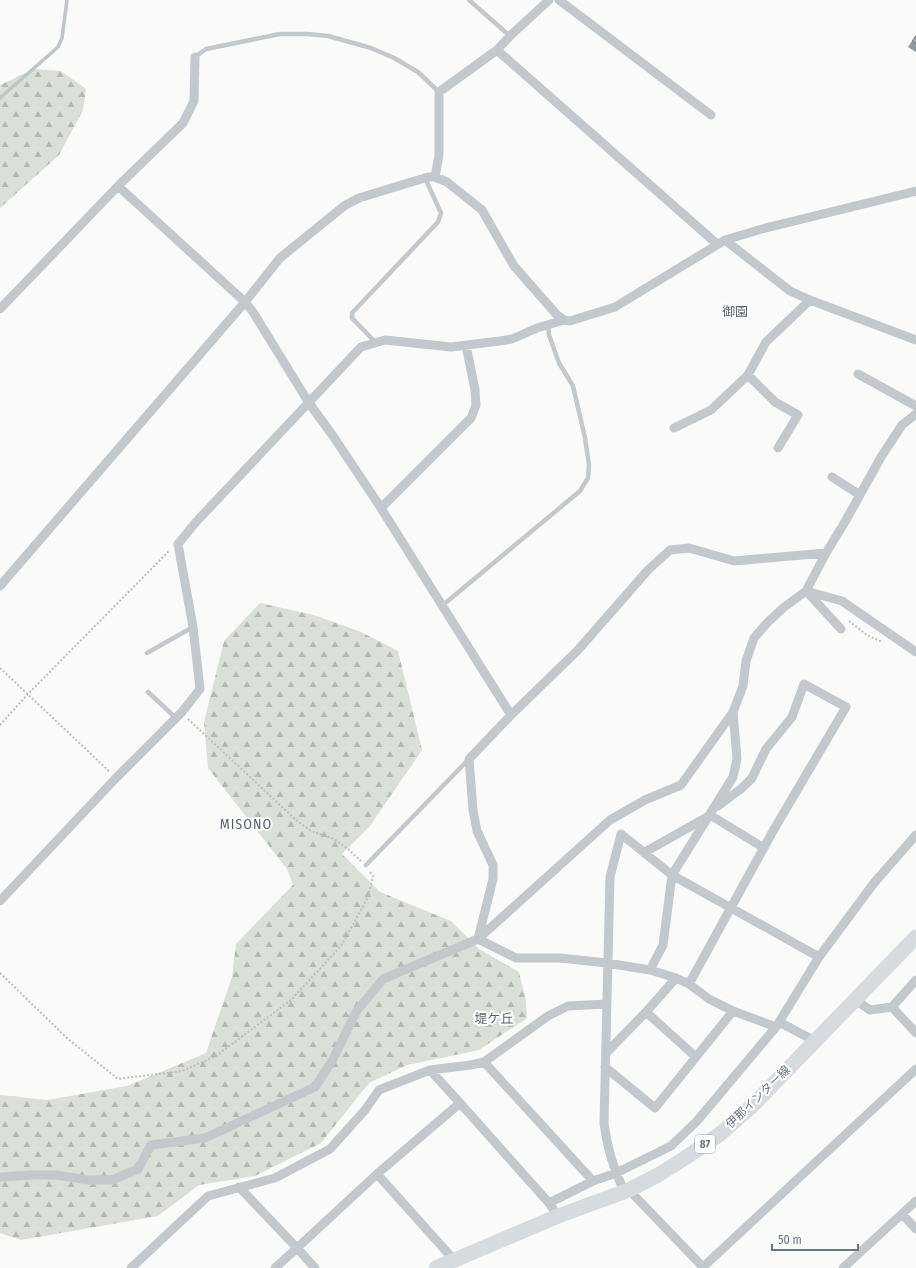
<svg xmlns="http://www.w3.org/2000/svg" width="916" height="1268" font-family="'Fira Sans Condensed','Noto Sans JP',sans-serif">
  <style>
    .forest { fill: url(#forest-firs) }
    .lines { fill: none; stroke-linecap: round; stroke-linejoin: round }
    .stream { stroke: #bbc7cb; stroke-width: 3.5 }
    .path { stroke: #bbbfc2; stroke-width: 2; stroke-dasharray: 2 2; stroke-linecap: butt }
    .lane { stroke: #c3c8cc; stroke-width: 4.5 }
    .street { stroke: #c3c8cc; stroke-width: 9 }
    .primary { stroke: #d6dbdf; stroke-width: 15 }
    .wall { fill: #929a9f }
    .building { fill: #aab3b9; stroke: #777d82 }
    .labels { text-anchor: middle; stroke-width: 4; stroke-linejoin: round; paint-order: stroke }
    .shield { fill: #fff; stroke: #939fa8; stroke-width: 1 }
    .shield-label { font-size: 11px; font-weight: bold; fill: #657683 }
    .street-label { font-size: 12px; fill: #657683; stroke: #fff }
    .neighbourhood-label { font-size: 13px; fill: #57646e; stroke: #fff }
    .quarter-label { font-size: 14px; letter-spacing: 1px; fill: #57646e; stroke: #fff }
  </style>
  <defs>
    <pattern id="forest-firs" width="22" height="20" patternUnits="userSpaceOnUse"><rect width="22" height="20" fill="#dadfd7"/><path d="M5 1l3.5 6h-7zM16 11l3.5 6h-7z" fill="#b4b9b4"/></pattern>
  </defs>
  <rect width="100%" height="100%" fill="#fafaf8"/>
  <path class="forest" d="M34,69L61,71L86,89L83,110L59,155L0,208V85Z
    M260,603L314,615L361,632L398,651L422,750L370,826L342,854L380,892L451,921L479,949L519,972L526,1001L527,1018L479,1050L407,1065L369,1083L321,1143L255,1176L199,1185L158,1216L21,1240L0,1233V1095L47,1100L127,1086L206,1053L232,977L236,944L293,885L287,869L208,768L204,722L224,641Z"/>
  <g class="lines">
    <path class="stream" d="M0,98L58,47L62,38L67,0"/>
    <path class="path" d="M849,621L867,635L882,642
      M0,668L110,772
      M188,719L296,820L311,831L334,839L348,849L361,861
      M0,725L27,695L169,551
      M0,973L67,1038L118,1079L182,1071L216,1056L291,1000L341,946L368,897L373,876L370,872"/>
    <path class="lane" d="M469,0L510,36
      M195,57L206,49L280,34H307L328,36L371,48L394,58L418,72L439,92
      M376,343L352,318V313L438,222L441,213L425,178
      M443,605L580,491L588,478L589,465L585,438L573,386L559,363L549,335L548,325
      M147,653L193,627
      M148,692L176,718
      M366,865L469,759"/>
    <path class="street" d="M559,0L711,115
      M497,50L717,244
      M435,177L439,155V92L497,50L510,36L549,0
      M118,186L245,302L253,312L309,403L333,436L379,505L511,715
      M725,240L790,291L810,300L916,340
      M0,309L118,186L183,123L194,101L195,57
      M858,374L916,406
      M748,375L775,402L798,415L778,448
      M674,428L711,410L748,375L766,342L810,300
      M832,477L860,495
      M381,508L471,418L476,405L475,390L466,345
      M0,586L245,302L280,258L344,206L359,198L428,177H435L447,182L482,210L514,266L557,315L564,320
      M806,591L842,601L916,652
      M807,592L841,629
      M710,815L764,848
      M645,852L709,816
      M0,901L116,778L182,712L200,689L193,627L178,544L196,522L361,347L385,340L451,347L500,341L512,339L537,328L564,320L570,321L615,307L725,240L762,229L916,191
      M478,939L493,879V865L477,831L473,810L469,759L511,715L578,650L648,570L670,550L689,548L734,561L826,553
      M478,939L516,958H560L607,963L650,970L676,978L689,984L709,999L733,1011L776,1027
      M819,957L874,883L916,835
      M689,984L773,831L846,707L804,684L792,717L766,749L752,778L742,788L718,806
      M854,999L870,1010L892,1007L916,1033
      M892,1007L916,980
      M646,1012L696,1057
      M779,1022L815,1041
      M607,1052L646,1012L676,978
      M484,1062L593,1181L616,1173L671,1146L697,1121L776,1027L819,957L672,875L663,945L650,970
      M605,1067L655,1108L733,1011
      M460,1103L549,1203L558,1216
      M377,1174L460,1103L430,1070
      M0,1177L32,1175H56L88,1180H112L138,1169L151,1145L205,1138L315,1087L332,1061L356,1012L383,979L478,939L610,820L645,800L681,785L733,712L743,686L746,661L754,638L767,623L783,608L806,591L826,553L846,520L881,457L902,425L916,414
      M239,1187L297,1248L377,1174L455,1261
      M629,1190L704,1268
      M624,1191C613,1168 607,1148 604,1123L610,877L621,834L672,875L733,777L737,759L733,712
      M549,1203L593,1181
      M902,1214L916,1229
      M131,1268L208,1196L275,1178L330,1149L365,1110L379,1090L430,1070L471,1065L484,1062L548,1016L568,1006L607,1004
      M275,1268L297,1248L315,1268
      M702,1268L916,1069
      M843,1268L916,1201"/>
    <path class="primary" d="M436,1268L558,1216L629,1190L658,1175L685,1158L720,1134L752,1106L916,937"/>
  </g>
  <path class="wall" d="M916,35V52L908,47Z"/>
  <path class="building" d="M916,36V44L912,41Z"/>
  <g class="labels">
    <rect class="shield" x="695" y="1135" width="20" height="18" rx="3"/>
    <g class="shield-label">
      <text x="705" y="1148">87</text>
    </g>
    <g class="street-label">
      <text transform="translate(758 1097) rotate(-44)" y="4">伊那インター線</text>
    </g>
    <g class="neighbourhood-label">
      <text x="735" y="316">御園</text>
      <text x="494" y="1023">堤ケ丘</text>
    </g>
    <g class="quarter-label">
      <text x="246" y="829">MISONO</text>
    </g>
  </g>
  <path d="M772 1244v6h86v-6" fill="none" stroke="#657683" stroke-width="2"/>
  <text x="778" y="1244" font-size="12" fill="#657683" stroke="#ffffff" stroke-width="3" paint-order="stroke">50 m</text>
</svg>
